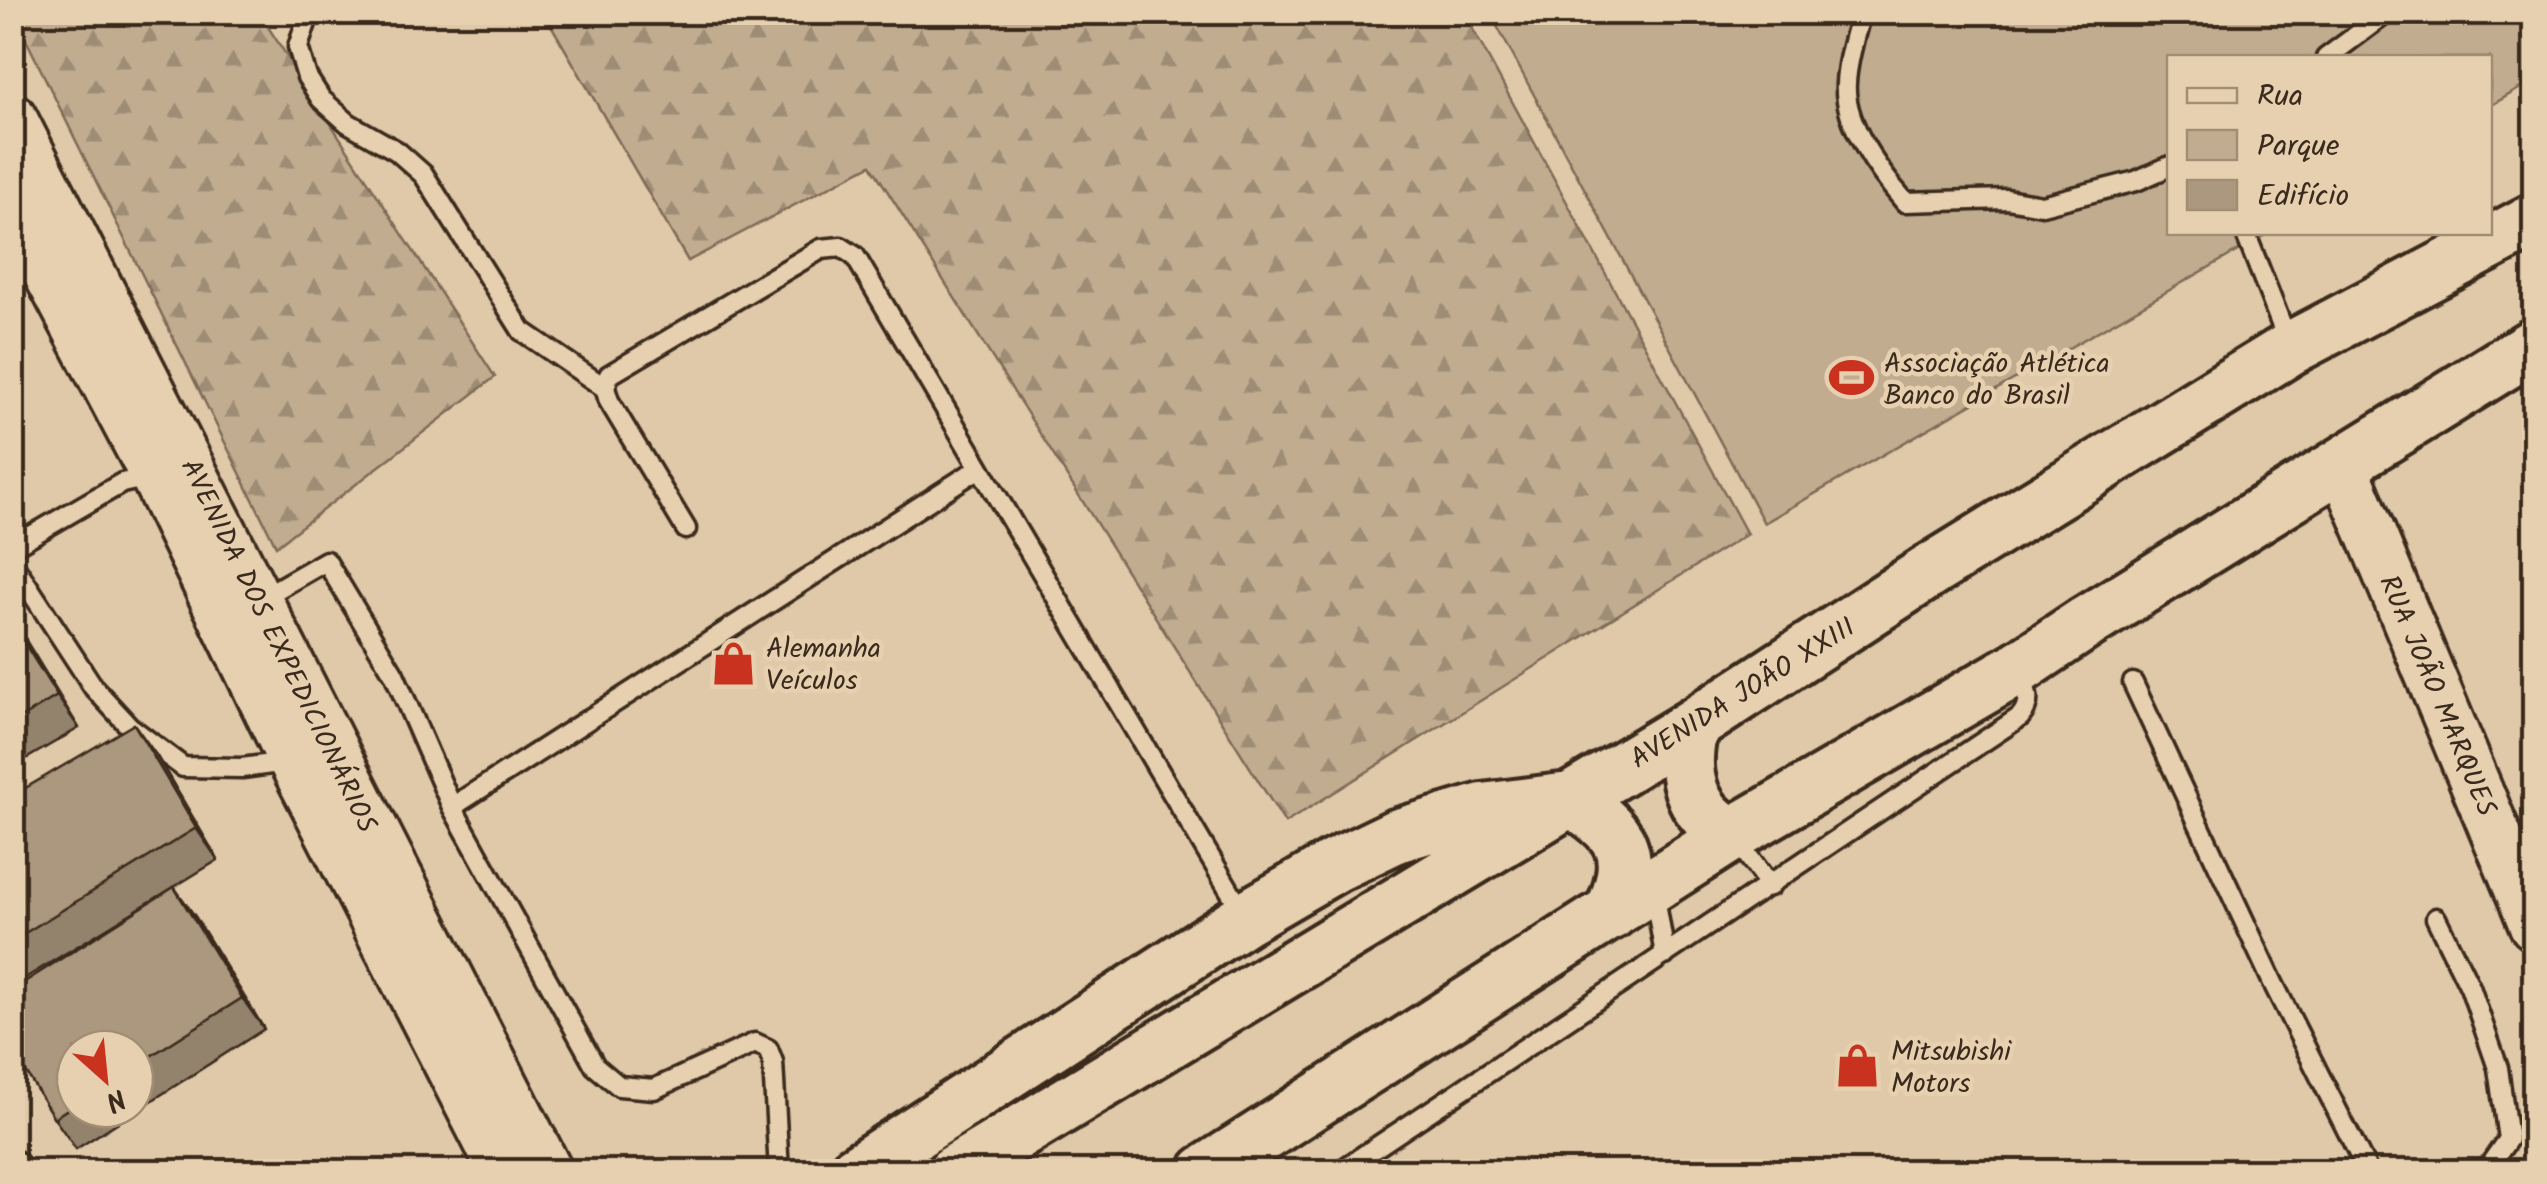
<svg xmlns="http://www.w3.org/2000/svg" width="2547" height="1184" font-family="Kalam,sans-serif">
  <style>
    .forest { fill: url(#forest-firs); stroke: #7e6b57; stroke-width: 2.5 }
    .green { fill: #c1ac90; stroke: #7e6b57; stroke-width: 2.5 }
    .lines { fill: none; stroke-linecap: round; stroke-linejoin: round }
    .lane-casing { stroke: #3b2a1e; stroke-width: 25 }
    .street-casing { stroke: #3b2a1e; stroke-width: 40 }
    .secondary-casing { stroke: #3b2a1e; stroke-width: 55 }
    .primary-casing { stroke: #3b2a1e; stroke-width: 60 }
    .lane { stroke: #e6d0af; stroke-width: 18 }
    .street { stroke: #e6d0af; stroke-width: 32 }
    .secondary { stroke: #e6d0af; stroke-width: 48 }
    .primary { stroke: #e6d0af; stroke-width: 52 }
    .wall { fill: #94836c; stroke: #3b2a1e; stroke-width: 2.5; fill-rule: evenodd }
    .shaded-wall { fill: #786a58; stroke: #3b2a1e; stroke-width: 2.5 }
    .building { fill: #ac987e; stroke: #3b2a1e; stroke-width: 2.5 }
    .labels { text-anchor: middle; stroke-width: 9; stroke-linejoin: round; paint-order: stroke }
    .poi-label { font-size: 28px; fill: #3b2a1e; stroke: #e6d0af; text-anchor: start }
    .street-label { font-size: 28px; fill: #3b2a1e; stroke: #e6d0af }
  </style>
  <defs>
    <pattern id="forest-firs" width="22" height="20" patternUnits="userSpaceOnUse" patternTransform="scale(2.5)"><rect width="22" height="20" fill="#c1ac90"/><path d="M5 1l3.5 6h-7zM16 11l3.5 6h-7z" fill="#9e8c75"/></pattern>
  </defs>
  <rect width="100%" height="100%" fill="#dfc9a9"/>
  <filter id="ink" filterUnits="userSpaceOnUse"><feTurbulence type="fractalNoise" baseFrequency=".01" numOctaves="2"/><feDisplacementMap in="SourceGraphic" scale="20" xChannelSelector="R" yChannelSelector="G"/><feConvolveMatrix kernelMatrix="1 2 1 2 8 2 1 2 1" color-interpolation-filters="sRGB"/></filter>
  <g filter="url(#ink)">
    <path class="forest" d="M13,13H259L495,377L276,546Z
      M544,13H1464L1747,534L1285,823L871,165L688,261Z"/>
    <path class="green" d="M1490,13H2534V80L2490,106V58H2170V232L2269,233L1764,523Z"/>
    <g class="lines">
      <defs>
        <path id="lane" d="M315,12L308,17L298,47L307,77L321,99L348,123L397,151L424,175L522,331L605,388
          M1861,12C1855,35 1847,60 1846,83C1843,123 1880,173 1905,202L2007,199L2042,205L2136,181L2170,166
          M2326,58L2388,12
          M2245,232L2289,344
          M686,529L609,401L605,388L609,375L821,249L841,247L855,256L1243,913
          M12,547L122,483L154,476
          M12,562L94,688L130,727L183,767L242,768L293,761
          M260,599L326,561L394,674L452,807L595,1066L619,1086L654,1089L755,1043L768,1049L773,1062L779,1172
          M2133,683L2273,983L2368,1172
          M452,807L978,469
          M1735,838L1770,886
          M1654,892L1665,955
          M2436,918L2470,987L2498,1068L2508,1139L2485,1172
          M1339,1172L2020,717C2033,702 2026,690 2020,673"/>
        <path id="street" d="M12,1167L16,1172"/>
        <path id="secondary" d="M12,118L548,1172
          M12,205L155,476L293,761L504,1172
          M2343,466L2534,925"/>
        <path id="primary" d="M1692,726C1680,770 1688,814 1733,834
          M855,1172L1245,918L1336,865L1396,836L1483,810L1570,799C1624,832 1637,853 1611,913
          M954,1172L1692,726L1933,569L2291,348L2534,220
          M1205,1172L1733,834L2018,668L2087,622L2534,345"/>
      </defs>
      <use href="#lane" class="lane-casing"/>
      <use href="#street" class="street-casing"/>
      <use href="#secondary" class="secondary-casing"/>
      <use href="#primary" class="primary-casing"/>
      <use href="#lane" class="lane"/>
      <use href="#street" class="street"/>
      <use href="#secondary" class="secondary"/>
      <use href="#primary" class="primary"/>
    </g>
    <path class="wall" d="M12,621L79,728L12,767Z
      M156,755L218,860L12,986V795Z
      M174,887L196,918L264,1029L76,1149L54,1118L12,1049V990ZM75,1049H135V1109H75Z"/>
    <path class="shaded-wall" d="M12,621L22,634L79,728L57,696L12,623Z
      M134,724L156,755L218,860L196,828Z
      M174,887L196,918L264,1029L242,998Z"/>
    <path class="building" d="M12,623L57,696L12,723Z
      M134,724L196,828L12,941V796Z
      M174,887L242,998L135,1066V1049H75V1104L54,1118L12,1049V990Z"/>
  </g>
  <defs>
    <symbol id="stadium-bare" viewBox="-9 -9 18 18"><path d="M0-5a6.5 5 0 1 0 0 10a6.5 5 0 1 0 0-10ZM-3.5-1.8h7v3.6h-7Z" fill="#c8321e" stroke="#e6d0af" stroke-width="2.5" paint-order="stroke"/></symbol>
    <symbol id="shop-bare" viewBox="-9 -9 18 18"><path d="M-5-2.5h2.3a2.7 3.5 0 0 1 5.4 0H5L5.5 6h-11ZM-1.5-2.5h3a1.5 2.3 0 0 0-3 0Z" fill="#c8321e" stroke="#e6d0af" stroke-width="2.5" paint-order="stroke"/></symbol>
  </defs>
  <g fill-rule="evenodd">
    <use href="#stadium-bare" x="1820" y="346" width="63" height="63"/>
    <use href="#shop-bare" x="702" y="632" width="63" height="63"/>
    <use href="#shop-bare" x="1826" y="1034" width="63" height="63"/>
  </g>
  <g class="labels">
    <g class="poi-label">
      <text x="1884" y="372">Associação Atlética<tspan x="1884" dy="32">Banco do Brasil</tspan></text>
      <text x="766" y="657">Alemanha<tspan x="766" dy="32">Veículos</tspan></text>
      <text x="1891" y="1060">Mitsubishi<tspan x="1891" dy="32">Motors</tspan></text>
    </g>
    <g class="street-label">
      <text transform="translate(280 645) rotate(64)" y="10">AVENIDA DOS EXPEDICIONÁRIOS</text>
      <text transform="translate(1742 692) rotate(-32)" y="10">AVENIDA JOÃO XXIII</text>
      <text transform="translate(2439 695) rotate(67)" y="10">RUA JOÃO MARQUES</text>
    </g>
  </g>
  <rect width="2547" height="1184" fill="none" stroke="#e6d0af" stroke-width="50"/>
  <rect x="25" y="25" width="2497" height="1134" fill="none" stroke="#3b2a1e" stroke-width="4" filter="url(#ink)"/>
  <rect x="2167" y="55" width="325" height="180" fill="#e6d0af" stroke="#a28e75" stroke-width="2.5"/>
  <rect x="2187" y="88" width="50" height="15" fill="#e6d0af" stroke="#a28e75" stroke-width="2.5"/>
  <text x="2257" y="105" font-size="30" fill="#3b2a1e">Rua</text>
  <rect x="2187" y="130" width="50" height="30" fill="#c1ac90" stroke="#a28e75" stroke-width="2.5"/>
  <text x="2257" y="155" font-size="30" fill="#3b2a1e">Parque</text>
  <rect x="2187" y="180" width="50" height="30" fill="#ac987e" stroke="#a28e75" stroke-width="2.5"/>
  <text x="2257" y="205" font-size="30" fill="#3b2a1e">Edifício</text>
  <g transform="translate(105 1079) rotate(153)"><circle r="48" fill="#e6d0af" stroke="#a28e75" stroke-width="2.5"/>
  <path d="M0-8L18 38L0 25L-18 38Z" fill="#c8321e"/>
  <text y="-15" font-size="28" font-weight="bold" text-anchor="middle" fill="#3b2a1e">N</text>
  </g>
</svg>
